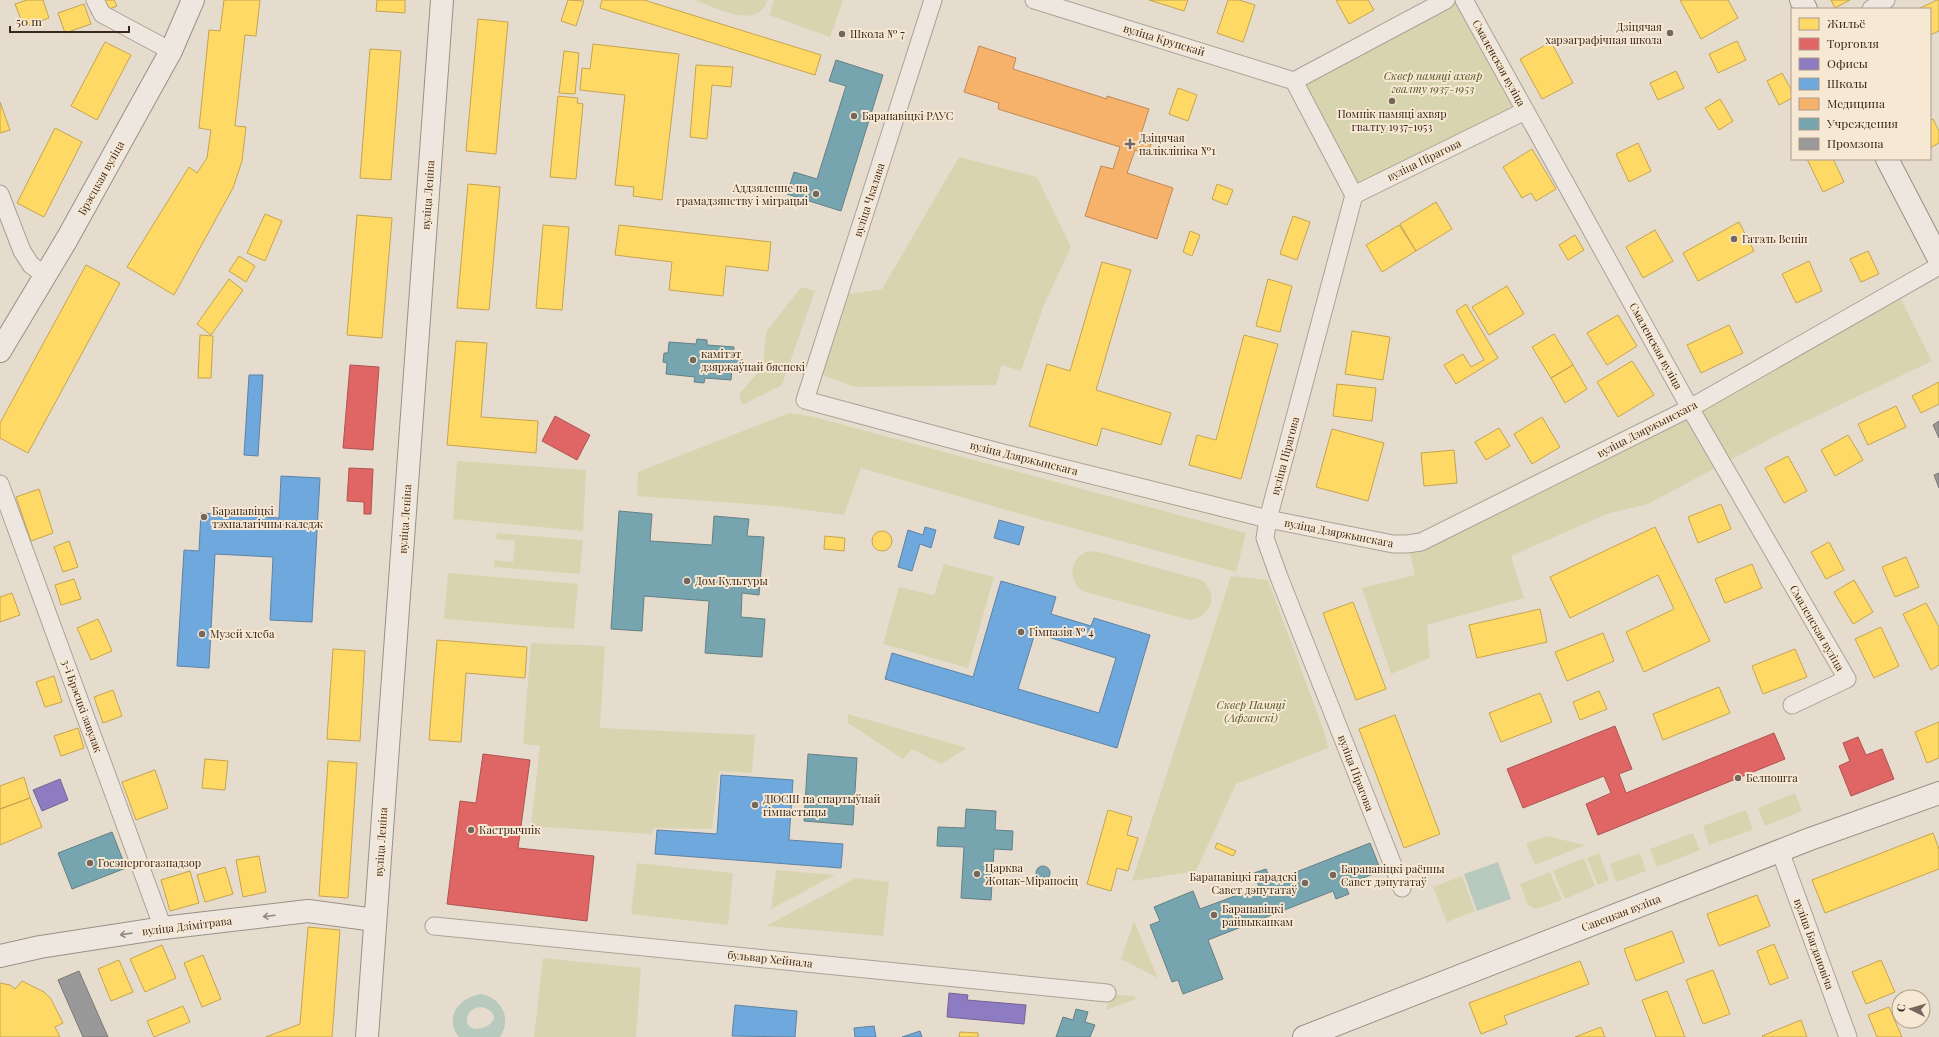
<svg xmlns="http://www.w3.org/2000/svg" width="1939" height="1037" font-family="'Playfair Display',serif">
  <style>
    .green { fill: #d9d4b0 }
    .water { fill: #b8cabd; fill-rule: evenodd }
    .homes { fill: #ffd966; stroke: #c4a450 }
    .shops { fill: #e06666; stroke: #ae5350 }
    .offices { fill: #8e7cc3; stroke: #756392 }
    .schools { fill: #6fa8dc; stroke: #5f82a3; fill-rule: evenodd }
    .health { fill: #f6b26b; stroke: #be8954 }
    .public { fill: #76a5af; stroke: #648084 }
    .industry { fill: #999; stroke: #7c7774 }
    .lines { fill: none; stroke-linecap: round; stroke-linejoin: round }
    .street-casing { stroke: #aba196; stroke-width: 19 }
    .secondary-casing { stroke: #9a9086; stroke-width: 24 }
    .street { stroke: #eee7df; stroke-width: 17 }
    .secondary { stroke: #eee7df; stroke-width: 22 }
    .oneway { stroke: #94887e }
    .poi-dot { fill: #76675c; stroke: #f7e8d3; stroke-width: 1.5 }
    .labels { text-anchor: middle; stroke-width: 4; stroke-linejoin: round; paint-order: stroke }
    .poi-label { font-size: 11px; fill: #3a281e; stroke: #f7e8d3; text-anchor: start }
    .street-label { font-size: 11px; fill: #3a281e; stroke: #f7e8d3 }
    .park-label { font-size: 11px; font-style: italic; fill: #515724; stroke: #f7e8d3 }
  </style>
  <rect width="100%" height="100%" fill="#e6dcce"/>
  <path class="green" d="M695,0H768C758,31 716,8 695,0Z
    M774,0H843L830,37L769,15Z
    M1452,0H1461L1519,109L1355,191L1298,82Z
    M959,157L1037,177L1071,247L1044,305L1021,371L1002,365L996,385L855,387L817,373L849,294L882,289Z
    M801,287L815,291L782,385L742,405L739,394L763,367L766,332Z
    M1901,299L1932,361L1783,432L1648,504L1607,514L1511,556L1524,598L1427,625L1430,658L1391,674L1362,588L1415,575L1410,553L1790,359Z
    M789,413L814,417L1246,533L1236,572L1013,512L861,468L844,515L777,506L637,496L638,472Z
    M457,461L586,470L583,531L453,519Z
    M497,533L583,540L580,574L494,567V560L513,562L515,541L496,539Z
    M1088,551L1099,552L1202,580C1219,594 1212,617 1190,620L1082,591C1067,578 1070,558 1088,551Z
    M944,564L994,577L968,668L883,644L899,587L934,595Z
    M448,573L578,584L574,629L444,619Z
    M1231,576L1268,580L1325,734L1328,748L1236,784L1196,871L1132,881Z
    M531,643L605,646L600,728L755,735L752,773L719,771L712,829L653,828L652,834L531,826L540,746L523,744Z
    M848,714L967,748L941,764L912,749L903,759L848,723Z
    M1795,793L1802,811L1765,826L1758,808Z
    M1746,810L1753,830L1709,845L1703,826Z
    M1693,833L1700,850L1657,867L1650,849Z
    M1546,836L1585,845L1535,865L1526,844Z
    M1599,853L1609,880L1598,885L1587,858Z
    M1640,853L1646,871L1616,882L1610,864Z
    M1584,858L1595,886L1565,899L1553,871Z
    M637,863L733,873L728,925L631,914Z
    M776,870L835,875L771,909Z
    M1550,872L1562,900L1536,909L1528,905L1520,884Z
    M1462,876L1475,911L1447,922L1433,887Z
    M856,878L889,882L883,936L766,926Z
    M1134,921L1158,978L1121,959Z
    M543,958L641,968L636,1037H534Z
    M1111,994L1135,996L1136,999L1106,1010Z"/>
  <path class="water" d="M1498,862L1511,899L1477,911L1464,874Z
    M482,994C502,999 512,1018 500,1037H459C443,1018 460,996 482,994ZM482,1007C512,1017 477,1037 468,1025C464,1014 472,1007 482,1007Z"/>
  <path class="homes" d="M27,0H43L49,18L24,27L15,4Z
    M100,0H114L117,6L104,11Z
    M224,0H260L256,36L245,35L235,126L246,127L242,161L233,188L174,295L127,267L189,167L197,173L207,158L211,130L199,128L209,30L220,31Z
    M377,0H405V13L376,11Z
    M568,0L584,1L576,26L561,21Z
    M602,0H644L821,55L815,75L600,8Z
    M1149,0H1188L1184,11Z
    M1228,0H1239L1255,5L1243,42L1217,33Z
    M1336,0H1368L1374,10L1349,24Z
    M1680,0H1728L1738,18L1701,39Z
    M1831,0H1850L1835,8Z
    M1937,0H1939V31L1930,35V9H1918Z
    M84,4L91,24L65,33L58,13Z
    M478,19L508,22L496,154L466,151Z
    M1737,41L1746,60L1718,73L1709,54Z
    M105,42L131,55L97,120L71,106Z
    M1551,42L1573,83L1542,99L1520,59Z
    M593,44L679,54L662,200L633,196L634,187L615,185L625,95L580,90L582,68L590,69Z
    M370,49L401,51L391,180L360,178Z
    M564,51L579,53L575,94L559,93Z
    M696,65L733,67L731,87L712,85L707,139L690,137Z
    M1676,71L1684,88L1658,100L1650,83Z
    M1782,73L1792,91V98L1779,105L1767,81Z
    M1178,88L1197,95L1188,121L1169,114Z
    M558,96L578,98L577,103L583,104L576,179L550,177Z
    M1720,99L1733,121L1719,130L1705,108Z
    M0,102L10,130L0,133Z
    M1933,119L1939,131V143L1930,148V120Z
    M55,128L82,142L44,217L17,203Z
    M1638,143L1651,171L1629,182L1616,154Z
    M1532,149L1556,189L1536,201L1531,193L1522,198L1503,167Z
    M1807,159H1833L1844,182L1823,192Z
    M468,184L500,187L489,310L457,308Z
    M1217,184L1233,190L1227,205L1212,199Z
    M1436,202L1452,229L1416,251L1400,224Z
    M265,214L282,221L265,261L247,253Z
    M357,215L392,218L382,338L347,335Z
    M1293,216L1310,222L1297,260L1280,254Z
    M1739,222L1754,251L1698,281L1683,253Z
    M543,225L569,227L562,310L536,308Z
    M619,225L771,242L768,271L726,266L723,296L669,290L672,262L615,255Z
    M1399,225L1416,251L1382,272L1366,245Z
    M1655,230L1673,261L1643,278L1626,247Z
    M1190,231L1200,235L1192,256L1183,252Z
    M1575,235L1584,250L1568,260L1559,245Z
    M1868,251L1879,274L1861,282L1850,259Z
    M239,256L255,266L246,282L229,271Z
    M1809,261L1822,291L1796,303L1782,274Z
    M1102,262L1131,270L1096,390L1171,413L1161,445L1102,428L1097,446L1029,426L1047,364L1070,371Z
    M86,265L120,283L28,453L0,438V423Z
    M229,279L243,290L211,335L197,324Z
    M1268,279L1292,286L1280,332L1256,326Z
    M1507,286L1524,314L1489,335L1472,307Z
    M1466,304L1498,358L1456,384L1444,365L1463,354L1471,367L1484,360L1456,311Z
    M1618,315L1637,346L1607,365L1587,333Z
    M1729,325L1743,353L1701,373L1687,345Z
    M1352,331L1390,337L1383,380L1345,374Z
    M1554,334L1573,365L1551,378L1532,347Z
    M200,335L213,336L211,378H198Z
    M1244,335L1278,344L1241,479L1189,465L1197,435L1216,440Z
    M456,341L487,343L481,417L538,421L536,453L447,445Z
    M1632,361L1654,395L1618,417L1597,382Z
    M1573,365L1587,389L1565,403L1551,378Z
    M1939,382V404L1921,413L1912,396Z
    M1337,384L1376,388L1372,421L1333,416Z
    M1896,406L1906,427L1868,445L1858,424Z
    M1542,417L1560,447L1532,464L1514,434Z
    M1499,428L1510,446L1486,460L1475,442Z
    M1332,429L1384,443L1368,501L1316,487Z
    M1848,435L1863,460L1835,476L1821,450Z
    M1454,450L1457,483L1424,486L1421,453Z
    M1788,456L1807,491L1784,503L1765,468Z
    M39,489L53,533L31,541L16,497Z
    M1721,504L1731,529L1698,543L1688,517Z
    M1655,527L1710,641L1644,672L1626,632L1674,609L1658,575L1570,618L1550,577Z
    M872 541a10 10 0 1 1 20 0a10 10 0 1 1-20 0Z
    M825,536L845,538L844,551L824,549Z
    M69,541L78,567L63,572L54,547Z
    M1829,542L1844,570L1826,579L1811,552Z
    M1906,557L1919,587L1895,597L1882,567Z
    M1752,564L1762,588L1725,603L1715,579Z
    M74,579L81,599L61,605L55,585Z
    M1854,580L1873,612L1853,624L1834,592Z
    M12,593L20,615L0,622V597Z
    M1353,602L1386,689L1356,700L1323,613Z
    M1926,603L1939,627V665L1931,670L1903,614Z
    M1540,609L1547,642L1477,658L1469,625Z
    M98,619L112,651L91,660L77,628Z
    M1881,627L1899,666L1874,678L1855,639Z
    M1603,633L1614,661L1567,681L1555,652Z
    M437,640L527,647L525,678L466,673L461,742L429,740Z
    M333,649L365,651L360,741L327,739Z
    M1795,649L1807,677L1763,694L1752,666Z
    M54,676L62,702L45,707L36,682Z
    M1719,687L1730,713L1663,740L1653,714Z
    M113,690L122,716L103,723L94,697Z
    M1599,691L1607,709L1580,720L1573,702Z
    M1540,693L1552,722L1501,742L1489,713Z
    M1395,715L1440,834L1404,848L1359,729Z
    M1939,722V758L1927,763L1915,732Z
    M78,728L84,748L61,756L54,736Z
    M205,759L228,761L225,790L202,788Z
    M328,761L357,763L348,898L319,896Z
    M155,770L168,808L136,820L122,782Z
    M24,777L30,798L0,809V786Z
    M30,798L42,827L0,845V809Z
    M1108,810L1132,817L1127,835L1138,838L1128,871L1117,868L1111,891L1087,884Z
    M1933,833L1939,849V869L1825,913L1812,880Z
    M1217,843L1236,851L1233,856L1215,848Z
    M259,856L266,892L243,897L236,860Z
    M225,867L233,894L205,902L197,875Z
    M190,871L199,903L170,911L161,880Z
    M1757,895L1770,926L1719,946L1707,914Z
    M308,927L340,930L332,1037H266L300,1024Z
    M1672,931L1684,962L1636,981L1624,949Z
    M1774,944L1788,978L1770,985L1757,951Z
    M162,945L176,978L145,992L130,959Z
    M203,955L221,999L202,1007L184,963Z
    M119,960L133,992L111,1001L98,969Z
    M1881,960L1895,992L1866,1004L1852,972Z
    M1580,961L1589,984L1504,1016L1507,1024L1481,1034L1469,1003Z
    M1713,970L1730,1014L1703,1024L1686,980Z
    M22,981L44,992L51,999L63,1023L55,1027L60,1037H0V983L10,985L15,989Z
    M1667,991L1685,1037H1656L1642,1000Z
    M183,1006L190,1022L154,1037L147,1021Z
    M1889,1007L1902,1037H1877L1868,1015Z
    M1801,1020L1807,1037H1763L1762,1036Z
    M1601,1027L1605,1037H1575Z
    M960,1032L978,1033V1037H959Z"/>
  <path class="shops" d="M350,365L379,367L373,450L343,448Z
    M555,416L590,435L577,460L542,441Z
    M349,468L373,469L371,514H364V502L347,501Z
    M1615,726L1632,769L1619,774L1626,793L1774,733L1785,759L1598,835L1586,804L1611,793L1604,776L1523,808L1507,769Z
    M1858,737L1866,755L1882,749L1894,779L1851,796L1839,766L1850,761L1843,743Z
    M483,754L530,760L518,848L594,856L587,921L447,904L460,801L476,803Z"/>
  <path class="offices" d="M60,779L68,800L42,811L33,790Z
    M949,993L968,995L967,1000L1026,1005L1024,1024L947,1017Z"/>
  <path class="schools" d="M249,375H263L258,456L244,455Z
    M281,476L320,478L312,622L270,620L273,557L215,554L209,668L177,666L184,550L199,551L201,513L279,518Z
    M999,520L1024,527L1019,545L994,538Z
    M925,527L936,530L931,548L920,544L912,571L898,567L908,530L923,535Z
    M1001,581L1056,597L1051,614L1091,626L1094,618L1150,635L1117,748L885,679L892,653L973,677ZM1035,633L1116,658L1099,713L1018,689Z
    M721,775L793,780L789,840L843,844L841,868L655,854L657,830L717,834Z
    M735,1005L797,1011L795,1037L732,1036Z
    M874,1026L876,1037H855L854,1028Z
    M920,1031L922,1037H902Z"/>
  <path class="health" d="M979,46L1016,58L1013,69L1107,99V96L1149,109L1140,137L1152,141L1148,154L1135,150L1127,173L1173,188L1157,239L1085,216L1101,166L1113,169L1120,147L998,109L999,103L964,92Z"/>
  <path class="public" d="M836,60L883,75L841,211L787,194L794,172L817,179L846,86L829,81Z
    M697,339L707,340V345L734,347L733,358L742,359L741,368H732L731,380L705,378L704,383L694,382L695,377L666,374L667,363L663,362L664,353H668L669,342L696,344Z
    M619,511L652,514L650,541L712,545L714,516L749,519L747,536L764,537L759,595L742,593L741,617L765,619L762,657L705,653L709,601L644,596L642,631L611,629Z
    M808,754L857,758L853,825L804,821Z
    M966,809L996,811L995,830L1013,831L1012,850L994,849L991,900L961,898L964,847L937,846L938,827L965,828Z
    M112,832L126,868L72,889L58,853Z
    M1370,843L1381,871L1345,885L1349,894L1336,899L1333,891L1208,940L1223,979L1183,994L1178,980L1172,982L1150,925L1160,921L1154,907L1193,891L1200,909L1259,887L1254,873L1266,869L1271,882Z
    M1036 873a7 7 0 1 1 14 0a7 7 0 1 1-14 0Z
    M1076,1009L1088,1012L1085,1022L1095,1025L1090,1037H1056L1063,1017L1073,1020Z"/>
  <path class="industry" d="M1939,421V438L1933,425Z
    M1939,473V488L1934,475Z
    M79,971L108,1037H83L58,980Z"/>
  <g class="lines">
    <defs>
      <path id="street" d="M95,0L102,14L171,51
        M933,0L805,400L995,451L1268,519L1393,544H1407L1421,542L1690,408L1939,266
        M1034,0L1294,81L1354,195
        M1464,0L1690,408L1847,679L1792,705
        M1871,9L1886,0
        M1294,81L1446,0
        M0,194L22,251L31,265L45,275
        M0,484L163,928
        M1780,851L1848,1037
        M1402,888L1279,577L1265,538L1268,519L1354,195L1525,111
        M434,926L1107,993"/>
      <path id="secondary" d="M1801,0L1806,9
        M1887,159L1939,259
        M0,351L67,239L171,51L193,0
        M0,956L40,947L163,928L308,911L375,920
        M367,1037L442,0
        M1304,1037L1810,839L1939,793"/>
    </defs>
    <use href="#street" class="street-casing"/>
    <use href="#secondary" class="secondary-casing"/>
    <use href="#street" class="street"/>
    <use href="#secondary" class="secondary"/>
  </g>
  <defs><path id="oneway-shaft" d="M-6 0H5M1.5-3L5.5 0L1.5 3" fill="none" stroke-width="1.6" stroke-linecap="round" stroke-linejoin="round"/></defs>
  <g class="oneway">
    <use href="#oneway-shaft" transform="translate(269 916) rotate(173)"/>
    <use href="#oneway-shaft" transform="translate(126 934) rotate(172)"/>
  </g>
  <g class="poi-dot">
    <circle cx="1670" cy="33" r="4"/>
    <circle cx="842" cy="34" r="4"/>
    <circle cx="1392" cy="101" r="4"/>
    <circle cx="854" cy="116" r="4"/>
    <path d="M1128 138h4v4h4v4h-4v4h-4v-4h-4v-4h4z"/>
    <circle cx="816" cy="194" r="4"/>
    <circle cx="1734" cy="239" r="4"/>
    <circle cx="693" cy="360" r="4"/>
    <circle cx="204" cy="517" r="4"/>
    <circle cx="687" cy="581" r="4"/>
    <circle cx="1021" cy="632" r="4"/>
    <circle cx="202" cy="634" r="4"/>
    <circle cx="1738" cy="778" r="4"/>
    <circle cx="755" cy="805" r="4"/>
    <circle cx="471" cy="830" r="4"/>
    <circle cx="90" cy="863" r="4"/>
    <circle cx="977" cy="874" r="4"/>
    <circle cx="1333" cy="875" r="4"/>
    <circle cx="1305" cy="883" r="4"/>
    <circle cx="1214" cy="915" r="4"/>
  </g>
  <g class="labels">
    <g class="poi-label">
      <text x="1662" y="31" text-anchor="end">Дзіцячая<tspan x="1662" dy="13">харэаграфічная школа</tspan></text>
      <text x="850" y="38">Школа № 7</text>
      <text x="1392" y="118" text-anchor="middle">Помнік памяці ахвяр<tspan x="1392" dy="13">гвалту 1937-1953</tspan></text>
      <text x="862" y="120">Баранавіцкі РАУС</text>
      <text x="1139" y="142">Дзіцячая<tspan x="1139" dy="13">паліклініка №1</tspan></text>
      <text x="808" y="192" text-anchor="end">Аддзяленне па<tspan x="808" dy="13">грамадзянству і міграцыі</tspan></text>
      <text x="1742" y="243">Гатэль Венін</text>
      <text x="701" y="358">камітэт<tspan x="701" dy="13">дзяржаўнай бяспекі</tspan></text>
      <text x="212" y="515">Баранавіцкі<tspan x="212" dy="13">тэхналагічны каледж</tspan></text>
      <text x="695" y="585">Дом Культуры</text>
      <text x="1029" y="636">Гімназія № 4</text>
      <text x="210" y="638">Музей хлеба</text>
      <text x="1746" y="782">Белпошта</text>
      <text x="763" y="803">ДЮСШ па спартыўнай<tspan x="763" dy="13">гімнастыцы</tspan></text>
      <text x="479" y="834">Кастрычнік</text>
      <text x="98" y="867">Госэнергогазнадзор</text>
      <text x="985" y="872">Царква<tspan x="985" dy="13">Жонак-Міраносіц</tspan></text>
      <text x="1341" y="873">Баранавіцкі раённы<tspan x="1341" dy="13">Савет дэпутатаў</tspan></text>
      <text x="1297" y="881" text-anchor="end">Баранавіцкі гарадскі<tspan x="1297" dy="13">Савет дэпутатаў</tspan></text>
      <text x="1222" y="913">Баранавіцкі<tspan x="1222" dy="13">райвыканкам</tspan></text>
    </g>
    <g class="street-label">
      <text transform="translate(1164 40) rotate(17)" y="4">вуліца Крупскай</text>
      <text transform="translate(1499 63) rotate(61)" y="4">Смаленская вуліца</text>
      <text transform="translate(1424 160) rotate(-26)" y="4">вуліца Пірагова</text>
      <text transform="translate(101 178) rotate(-61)" y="4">Брэсцкая вуліца</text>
      <text transform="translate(428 195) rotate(-86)" y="4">вуліца Леніна</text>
      <text transform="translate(869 200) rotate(-72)" y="4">вуліца Чкалава</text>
      <text transform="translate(1656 346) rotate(61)" y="4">Смаленская вуліца</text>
      <text transform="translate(1647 429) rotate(-27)" y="4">вуліца Дзяржынскага</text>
      <text transform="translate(1285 456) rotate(-75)" y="4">вуліца Пірагова</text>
      <text transform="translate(1024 458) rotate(14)" y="4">вуліца Дзяржынскага</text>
      <text transform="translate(405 519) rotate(-86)" y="4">вуліца Леніна</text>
      <text transform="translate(1339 533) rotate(11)" y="4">вуліца Дзяржынскага</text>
      <text transform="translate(1817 628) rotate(60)" y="4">Смаленская вуліца</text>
      <text transform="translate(82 706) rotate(70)" y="4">3-і Брэсцкі завулак</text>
      <text transform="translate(1356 773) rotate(69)" y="4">вуліца Пірагова</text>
      <text transform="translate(381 842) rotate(-86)" y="4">вуліца Леніна</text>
      <text transform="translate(1621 913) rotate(-21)" y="4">Савецкая вуліца</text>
      <text transform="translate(187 926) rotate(-7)" y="4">вуліца Дзімітрава</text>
      <text transform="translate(1814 944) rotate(70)" y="4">вуліца Багдановіча</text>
      <text transform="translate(770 959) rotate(6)" y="4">бульвар Хейнала</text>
    </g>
    <g class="park-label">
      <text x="1433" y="80">Сквер памяці ахвяр<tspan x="1433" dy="13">гвалту 1937-1953</tspan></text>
      <text x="1251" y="709">Сквер Памяці<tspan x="1251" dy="13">(Афганскі)</tspan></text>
    </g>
  </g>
  <rect x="1791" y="8" width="140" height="152" fill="#f7e8d3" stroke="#ab9b8b"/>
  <rect x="1799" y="18" width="20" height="12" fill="#ffd966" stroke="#ab9b8b"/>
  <text x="1827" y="28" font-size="12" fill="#3a281e">Жильё</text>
  <rect x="1799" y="38" width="20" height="12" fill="#e06666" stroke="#ab9b8b"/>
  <text x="1827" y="48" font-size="12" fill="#3a281e">Торговля</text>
  <rect x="1799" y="58" width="20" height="12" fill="#8e7cc3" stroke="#ab9b8b"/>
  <text x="1827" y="68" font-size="12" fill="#3a281e">Офисы</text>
  <rect x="1799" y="78" width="20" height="12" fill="#6fa8dc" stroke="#ab9b8b"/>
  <text x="1827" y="88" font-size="12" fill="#3a281e">Школы</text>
  <rect x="1799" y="98" width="20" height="12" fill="#f6b26b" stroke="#ab9b8b"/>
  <text x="1827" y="108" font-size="12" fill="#3a281e">Медицина</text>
  <rect x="1799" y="118" width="20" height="12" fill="#76a5af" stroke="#ab9b8b"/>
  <text x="1827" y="128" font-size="12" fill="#3a281e">Учреждения</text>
  <rect x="1799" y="138" width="20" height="12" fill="#999999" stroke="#ab9b8b"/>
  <text x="1827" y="148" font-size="12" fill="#3a281e">Промзона</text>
  <g transform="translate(1911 1009) rotate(275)"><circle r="19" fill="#f7e8d3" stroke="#ab9b8b"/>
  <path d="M0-3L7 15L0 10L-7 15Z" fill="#76675c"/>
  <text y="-6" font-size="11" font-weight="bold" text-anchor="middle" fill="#3a281e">С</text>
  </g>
  <path d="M10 26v6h119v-6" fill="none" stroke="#3a281e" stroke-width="2"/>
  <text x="16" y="26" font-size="12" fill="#3a281e" stroke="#f7e8d3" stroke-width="3" paint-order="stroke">50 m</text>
</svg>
